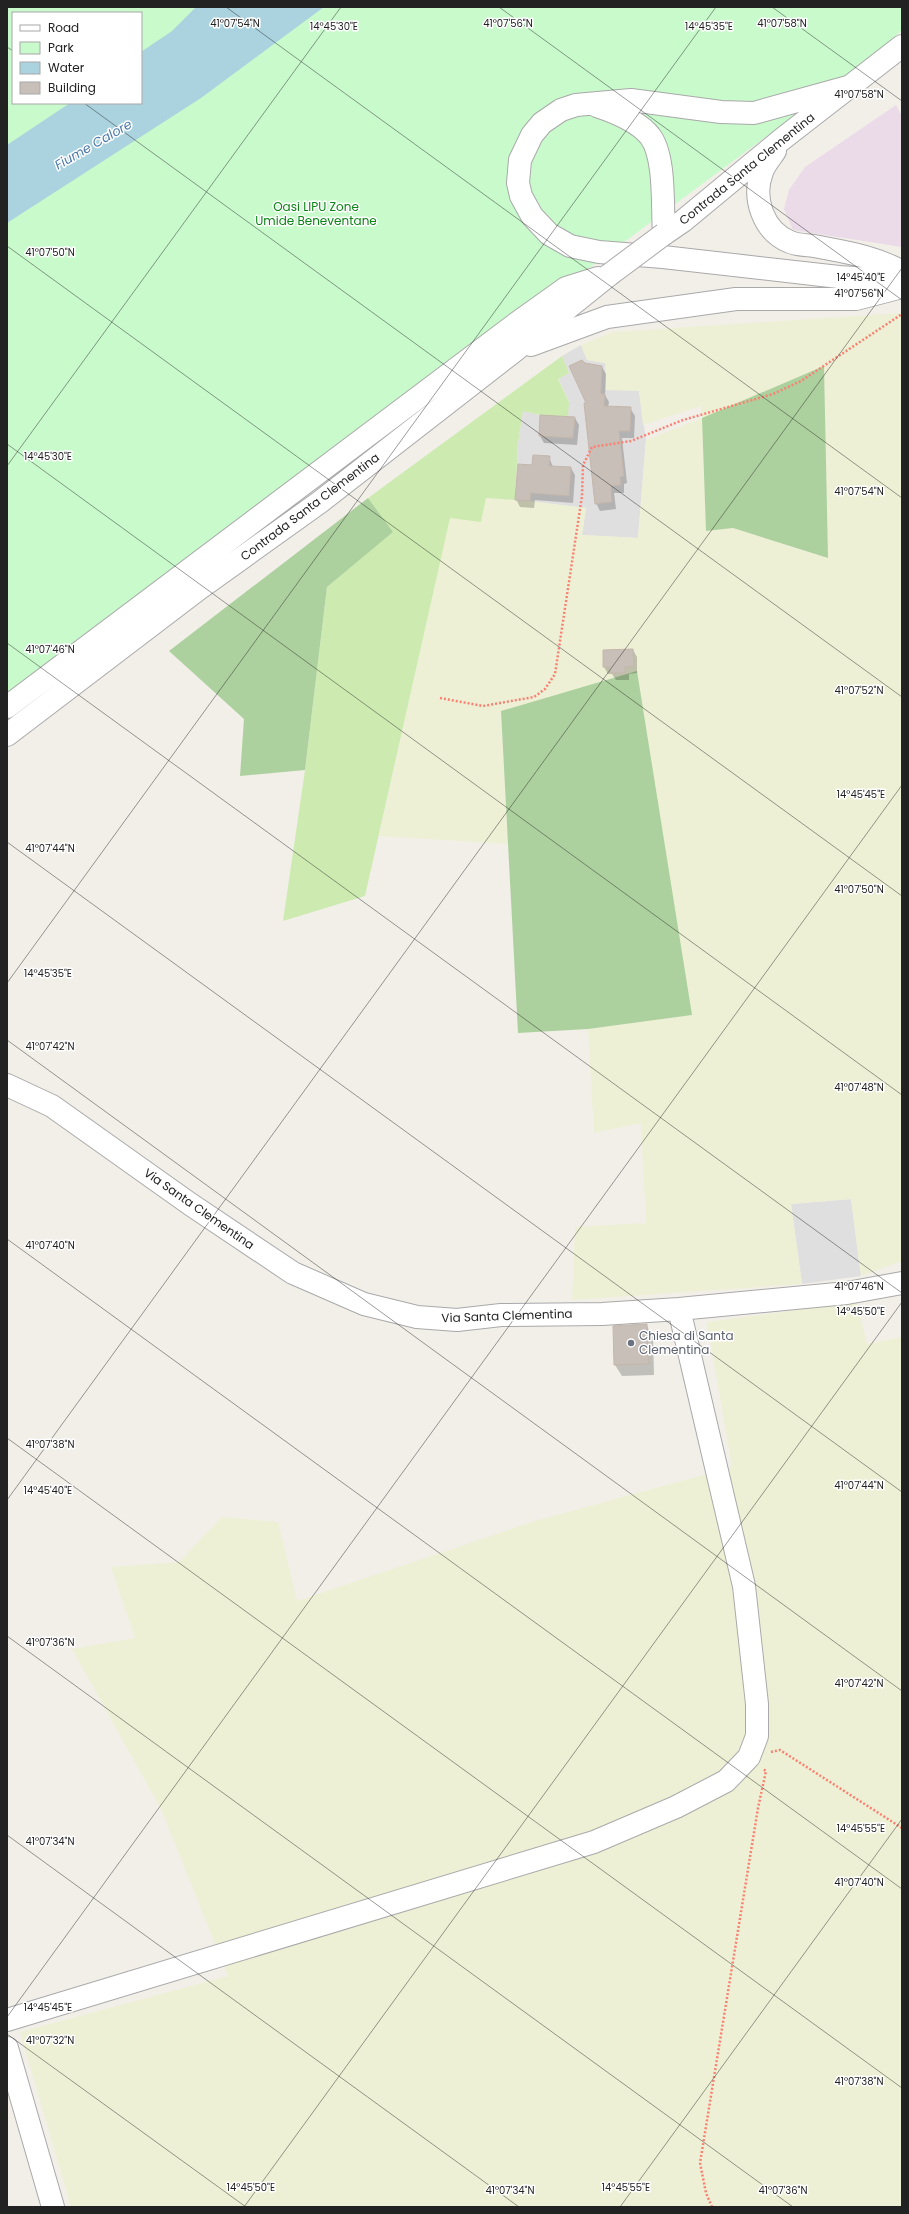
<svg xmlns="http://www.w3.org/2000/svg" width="909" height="2214" font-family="Poppins,sans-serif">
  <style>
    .residential { fill: #e0dfdf }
    .industrial { fill: #ebdbe8 }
    .farmland { fill: #eef0d5; fill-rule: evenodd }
    .grass { fill: #cdebb0 }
    .forest { fill: #add19e }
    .park { fill: #c8facc; fill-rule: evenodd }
    .water { fill: #aad3df }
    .shadow { fill: #0003 }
    .building { fill: #c7bfb8; stroke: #c4b6ab }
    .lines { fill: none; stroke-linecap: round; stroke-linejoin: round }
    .minor-casing { stroke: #a9a9a9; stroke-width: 24 }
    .path { stroke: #fa8072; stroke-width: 2.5; stroke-dasharray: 2 2; stroke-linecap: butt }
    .minor { stroke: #fff; stroke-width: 22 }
    .minor-bridge-casing { stroke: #a9a9a9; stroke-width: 24; stroke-linecap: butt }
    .minor-bridge { stroke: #fff; stroke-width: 22 }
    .ticks { fill: none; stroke: #222; stroke-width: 1; stroke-opacity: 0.45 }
    .worship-dot { fill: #6b7280; stroke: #fff; stroke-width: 1.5 }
    .labels { text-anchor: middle; stroke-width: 3; stroke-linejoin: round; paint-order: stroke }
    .street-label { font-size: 12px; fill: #222; stroke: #fff }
    .park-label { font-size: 12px; fill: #0c8416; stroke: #fff }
    .worship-label { font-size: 12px; fill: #5b616d; stroke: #fff; text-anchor: start }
    .water-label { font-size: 13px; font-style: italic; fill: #4a7aab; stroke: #fff }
    .ticks-label { font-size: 10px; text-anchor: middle; fill: #222; stroke: #fff; stroke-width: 3; stroke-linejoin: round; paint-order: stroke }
  </style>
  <rect width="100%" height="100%" fill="#f2efe9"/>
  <path class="residential" d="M581,345L587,360L605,363L639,391L646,440L638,538L582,535L586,508L515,500L518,443L523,411L540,415L569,402L558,378L569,373L562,356Z
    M851,1199L861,1276L802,1284L791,1204Z"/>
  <path class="industrial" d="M896,105L902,116V247L793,230L784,209L789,190L805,167Z"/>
  <path class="farmland" d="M902,313V1261L861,1276L851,1199L791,1204L802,1284L572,1300L575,1227L646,1223L641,1123L594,1133L588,1029L692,1015L501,711L508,844L379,836L450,517L486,498L530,501L586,508L582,535L638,538L646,440L702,418L701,406L643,425L639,391L606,390L605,363L587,360L581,345L612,332ZM824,366L827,558L733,528L706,531Z
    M857,1302L867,1344L902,1337V2207H71L20,2032L228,1976L162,1811L72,1649L135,1638L111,1567L179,1562L222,1517L278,1522L297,1601L535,1521L732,1467L707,1322Z"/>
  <path class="grass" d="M562,356L569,373L558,379L569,402L568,417L540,415L523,411L518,443L515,500L486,498L481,522L450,518L365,896L283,921L305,770L327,587L392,532L368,498Z"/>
  <path class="forest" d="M824,366L828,558L733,528L706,531L702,418Z
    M368,498L393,532L327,587L305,770L240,776L244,719L169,651Z
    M637,671L692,1015L588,1029L518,1033L501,711Z"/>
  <path class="park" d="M7,7H902V30L862,65L139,603L7,705ZM13,13H141V103H13Z"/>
  <path class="water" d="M196,7H324L201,98L7,223V145L70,103H141V52L172,31Z"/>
  <path class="shadow" d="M584,364L602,367L606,374L605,395L609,402L608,407L630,408L635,416L634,438H622L627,483L624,484V493H614L616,509L600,511L596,503Z
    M541,416L575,418L579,425L577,445L544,443L540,436Z
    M549,457L553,467L571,468L575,475L573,503L535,500L534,508L520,507L516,499L533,466Z
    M633,650L637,657V673L629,674V680H616L612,674H608L604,667V651Z
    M646,1325L653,1336L654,1375L622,1376L615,1365Z"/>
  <path class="building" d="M582,360L585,363L602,366L601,394H605L604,406L631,407L630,431H619L624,476L620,477L621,485L611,486L612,502L595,504L584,403H586L569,366Z
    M540,415L575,417L573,438L539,436Z
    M533,455L550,456L549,466L571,467L569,496L531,493L530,501L515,500L518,464L532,465Z
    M633,649L634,666L625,667V673H610V667H603V650Z
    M647,1324L649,1364L614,1365L613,1326Z"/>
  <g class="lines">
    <defs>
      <path id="minor" d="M851,86L754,113L721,112L631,100L576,105L561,110L542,123L532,135L520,160L518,183L521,196L532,216L549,234L570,246L599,252L663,257L839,277L902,281
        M597,106C615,112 638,121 650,136C666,157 662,208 664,234
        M775,151C771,157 764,165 762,172C752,198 763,231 790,242C797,245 806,245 814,246C844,252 875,256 902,272
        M664,234L683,221L781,140L902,46
        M531,345L607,317L736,299H856L902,287
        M7,707L517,323L566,288L598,278
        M7,735L200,588L320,502L513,352L609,275
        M7,1085L52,1106L190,1204L293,1273L364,1304L417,1317L457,1320L501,1315L602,1314L679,1309L847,1293L902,1283
        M7,2020L594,1842L676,1807L726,1781L749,1757L757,1736V1704L744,1586L679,1309
        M7,2048L53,2207"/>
    </defs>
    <use href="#minor" class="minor-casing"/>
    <path class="path" d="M440,698L483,706L534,697L545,689L555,674L582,496L583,465L592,447L631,441L683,420L773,394L801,381L902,314
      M771,1752L780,1750L902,1828
      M712,2207L706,2193L700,2163L758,1808L766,1771L763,1769"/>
    <use href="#minor" class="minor"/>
    <defs>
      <path id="minor-bridge" d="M609,275L664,234"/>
    </defs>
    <use href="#minor-bridge" class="minor-bridge-casing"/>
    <use href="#minor-bridge" class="minor-bridge"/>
  </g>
  <path class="ticks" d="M226,7L902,498M499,7L902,300M772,7L902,101M7,47L13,51M84,103L902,697M7,246L902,896M7,444L902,1095M7,466L341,7M7,643L902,1293M7,842L902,1492M7,983L716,7M7,1040L902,1691M7,1239L902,1889M7,1438L902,2088M7,1500L902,268M7,1636L793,2207M7,1835L519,2207M7,2017L902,785M7,2034L246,2207M244,2207L902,1302M620,2207L902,1819"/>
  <circle class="worship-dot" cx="631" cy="1343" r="4"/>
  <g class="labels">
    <g class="street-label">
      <text transform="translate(747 169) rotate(-39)" y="4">Contrada Santa Clementina</text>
      <text transform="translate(310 507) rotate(-37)" y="4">Contrada Santa Clementina</text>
      <text transform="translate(199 1209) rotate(35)" y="4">Via Santa Clementina</text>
      <text transform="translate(507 1316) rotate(-2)" y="4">Via Santa Clementina</text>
    </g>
    <g class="park-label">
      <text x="316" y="211">Oasi LIPU Zone<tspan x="316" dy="14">Umide Beneventane</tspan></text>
    </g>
    <g class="worship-label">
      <text x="639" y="1340">Chiesa di Santa<tspan x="639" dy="14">Clementina</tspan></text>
    </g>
    <g class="water-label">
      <text transform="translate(93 144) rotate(-30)" y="5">Fiume Calore</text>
    </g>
  </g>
  <g class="ticks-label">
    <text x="235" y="27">41°07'54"N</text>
    <text x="508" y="27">41°07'56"N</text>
    <text x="782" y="27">41°07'58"N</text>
    <text x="334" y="30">14°45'30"E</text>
    <text x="709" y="30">14°45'35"E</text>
    <text x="859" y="98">41°07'58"N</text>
    <text x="50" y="256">41°07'50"N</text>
    <text x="861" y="281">14°45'40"E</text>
    <text x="859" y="297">41°07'56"N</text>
    <text x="48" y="460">14°45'30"E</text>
    <text x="859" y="495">41°07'54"N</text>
    <text x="50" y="653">41°07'46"N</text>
    <text x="859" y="694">41°07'52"N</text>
    <text x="861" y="798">14°45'45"E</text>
    <text x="50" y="852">41°07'44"N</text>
    <text x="859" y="893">41°07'50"N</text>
    <text x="48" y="977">14°45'35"E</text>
    <text x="50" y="1050">41°07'42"N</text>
    <text x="859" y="1091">41°07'48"N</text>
    <text x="50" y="1249">41°07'40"N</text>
    <text x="859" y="1290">41°07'46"N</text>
    <text x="861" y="1315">14°45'50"E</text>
    <text x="50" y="1448">41°07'38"N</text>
    <text x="859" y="1489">41°07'44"N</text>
    <text x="48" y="1494">14°45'40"E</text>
    <text x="50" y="1646">41°07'36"N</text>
    <text x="859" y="1687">41°07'42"N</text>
    <text x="861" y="1832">14°45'55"E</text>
    <text x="50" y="1845">41°07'34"N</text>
    <text x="859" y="1886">41°07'40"N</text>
    <text x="48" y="2011">14°45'45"E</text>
    <text x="50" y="2044">41°07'32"N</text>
    <text x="859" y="2085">41°07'38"N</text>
    <text x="251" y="2191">14°45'50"E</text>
    <text x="626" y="2191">14°45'55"E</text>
    <text x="510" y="2194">41°07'34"N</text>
    <text x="783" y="2194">41°07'36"N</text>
  </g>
  <rect width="909" height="2214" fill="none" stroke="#222222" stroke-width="16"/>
  <rect x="12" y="12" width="130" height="92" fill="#ffffff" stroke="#a7a7a7"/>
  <rect x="20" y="25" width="20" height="6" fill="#ffffff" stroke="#a7a7a7"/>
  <text x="48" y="32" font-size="12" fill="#222222">Road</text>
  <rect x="20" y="42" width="20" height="12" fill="#c8facc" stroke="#a7a7a7"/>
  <text x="48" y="52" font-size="12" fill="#222222">Park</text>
  <rect x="20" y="62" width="20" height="12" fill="#aad3df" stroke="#a7a7a7"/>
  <text x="48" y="72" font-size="12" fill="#222222">Water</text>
  <rect x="20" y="82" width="20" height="12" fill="#c7bfb8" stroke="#a7a7a7"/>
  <text x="48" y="92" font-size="12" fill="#222222">Building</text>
</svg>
